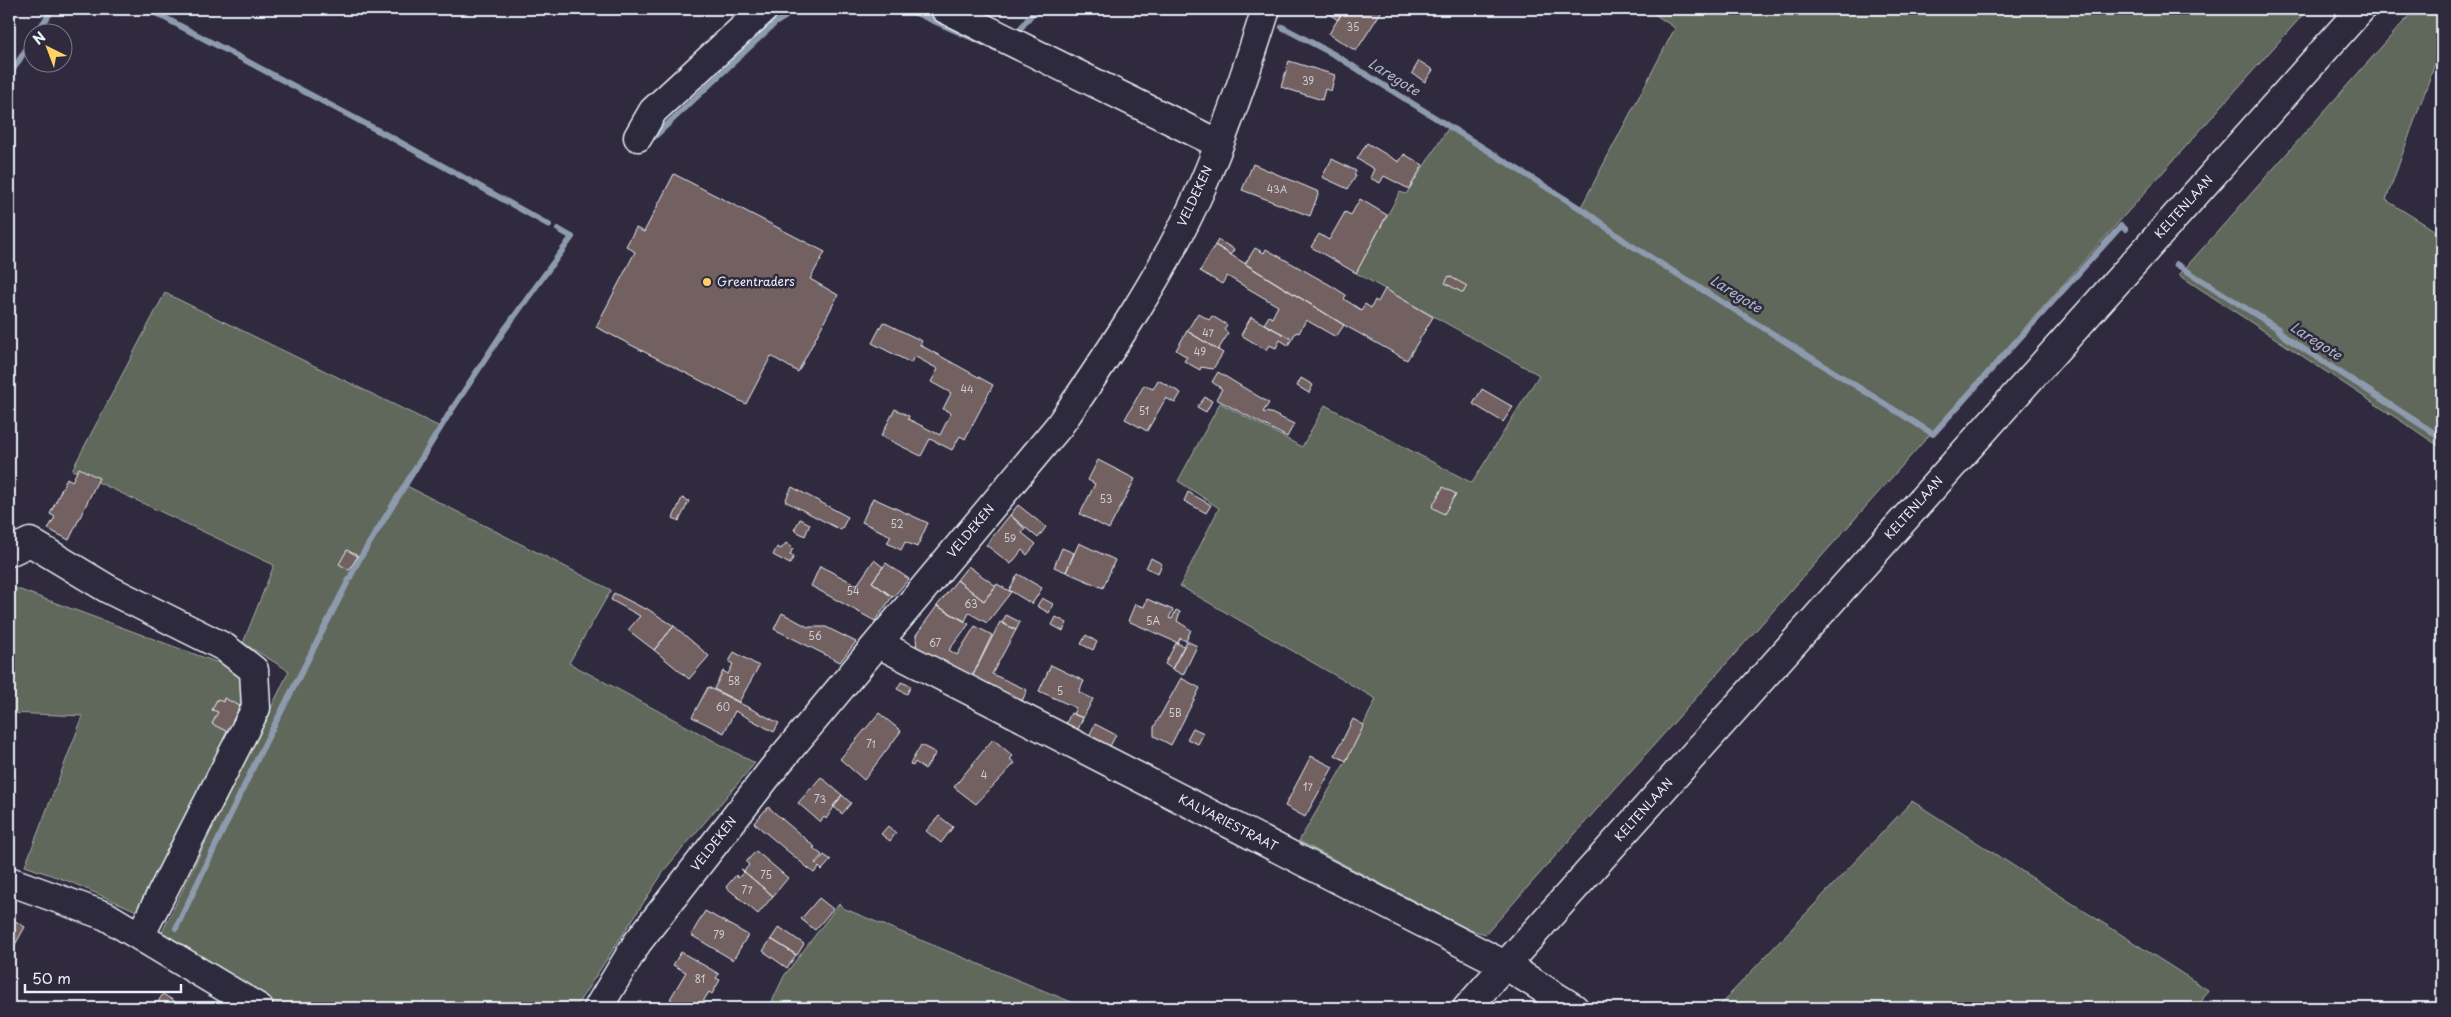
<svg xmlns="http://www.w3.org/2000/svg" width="2451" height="1017" font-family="'Playpen Sans',sans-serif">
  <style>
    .green { fill: #5f675a; stroke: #a4aca9 }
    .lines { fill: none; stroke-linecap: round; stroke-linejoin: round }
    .stream { stroke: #8e9aae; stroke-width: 6 }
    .building { fill: #736060; stroke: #e8f1f8 }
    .minor-casing { stroke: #e8f1f8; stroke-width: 31 }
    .major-casing { stroke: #e8f1f8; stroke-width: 31 }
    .minor { stroke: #2f2a3d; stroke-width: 28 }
    .major { stroke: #2f2a3d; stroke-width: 28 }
    .poi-dot { fill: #ffd166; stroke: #2f2a3d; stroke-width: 2 }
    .labels { text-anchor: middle; stroke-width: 5; stroke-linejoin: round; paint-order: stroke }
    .number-label { font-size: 10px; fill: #cbcdd2 }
    .street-label { font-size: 12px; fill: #e8f1f8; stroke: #2f2a3d }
    .poi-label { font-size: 12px; fill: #e8f1f8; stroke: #2f2a3d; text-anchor: start }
    .water-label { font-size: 14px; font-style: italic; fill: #acb7c6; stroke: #2f2a3d }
  </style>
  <rect width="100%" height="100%" fill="#2f2a3d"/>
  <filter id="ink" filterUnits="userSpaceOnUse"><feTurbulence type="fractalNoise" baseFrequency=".02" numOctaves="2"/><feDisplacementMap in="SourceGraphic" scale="10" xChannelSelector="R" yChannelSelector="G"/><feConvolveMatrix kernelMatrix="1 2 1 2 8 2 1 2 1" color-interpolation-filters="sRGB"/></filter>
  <g filter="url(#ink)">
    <path class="green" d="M1647,9H2308L1486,934L1470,930L1299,841L1346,761L1376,699L1180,586L1219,508L1178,481L1220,403L1302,447L1325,405L1472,483L1539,375L1356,273L1400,192L1406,194L1449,127L1581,207L1675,28Z
      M2415,9H2442V44L2386,200L2442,235V448L2179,275Z
      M165,293L440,427L405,485L611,590L569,663L755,763L666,868L575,1008H284L162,932L289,671L243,643L274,565L72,470Z
      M15,588L235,669L244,687L239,718L139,912L68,881L25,866L83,716L9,713V589Z
      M1912,801L2208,990L2198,1008H1717Z
      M839,904L845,909L1086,1008H769L784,976Z"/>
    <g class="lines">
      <path class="stream" d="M148,9L396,140L549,225
        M907,9L997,49
        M1282,27L1335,55L1586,212L1626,242L1933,434L2121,226L2125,229
        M37,32L53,9
        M1016,34L1036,9
        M9,76L32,40
        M654,137L775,23L785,17
        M2176,264L2277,328L2285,337L2442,438
        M176,928L262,749L359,560L449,414L503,332L572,237L558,229"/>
    </g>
    <path class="building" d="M1333,9H1344L1338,20L1329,14Z
      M1344,9H1383L1356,51L1329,34Z
      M1289,61L1335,75L1331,91L1325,89L1322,100L1281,87Z
      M1419,61L1433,70L1425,82L1412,73Z
      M1367,143L1399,162L1404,154L1423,165L1409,189L1384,176L1380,183L1370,178L1374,169L1357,159Z
      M1332,159L1356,171L1354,175L1356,176L1348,189L1322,177Z
      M1253,164L1319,192L1310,216L1242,190Z
      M674,174L825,252L810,279L838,295L798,372L771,356L746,404L596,327L635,252L626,246L636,228L644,232Z
      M1360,199L1387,215L1356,273L1311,247L1319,234L1329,240L1345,212L1351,215Z
      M1218,240L1234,249L1231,255L1215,245Z
      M1215,245L1344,325L1336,337L1306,320L1299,333L1296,332L1292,339L1264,324L1269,316L1272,318L1278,306L1227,276L1222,284L1200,271Z
      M1255,248L1264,253L1266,249L1330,285L1346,295L1344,299L1361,310L1365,304L1371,308L1375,300L1378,302L1385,289L1433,317L1407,360L1344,325L1245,264Z
      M1449,276L1467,286L1463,293L1445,283Z
      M1198,313L1209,320L1212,316L1227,325L1224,329L1228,334L1218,350L1187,331Z
      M1251,317L1264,324L1292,339L1288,345L1280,340L1276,348L1269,345L1266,350L1241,335Z
      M883,322L922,341L920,345L993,385L965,439L960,436L952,450L930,439L921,456L881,436L895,409L909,416L908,419L940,435L951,413L943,409L951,393L931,382L938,369L914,356L911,363L872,343Z
      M1187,331L1223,353L1213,369L1201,367L1200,370L1184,361L1187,357L1176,350Z
      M1218,372L1269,403L1263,412L1271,413L1294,424L1287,437L1216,399L1222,389L1212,382Z
      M1301,378L1313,385L1309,393L1297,386Z
      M1158,380L1181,393L1175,403L1166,398L1147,431L1125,419L1144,385L1153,389Z
      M1482,389L1513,407L1503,422L1473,404Z
      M1205,397L1212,401L1206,412L1197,407Z
      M1098,460L1135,479L1109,529L1080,514L1095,484L1088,480Z
      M79,468L99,478L69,540L48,529L55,517L50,514L67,478L72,481Z
      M792,487L848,517L841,530L785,501Z
      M1443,487L1456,494L1444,514L1432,507Z
      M1188,492L1211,505L1206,513L1184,501Z
      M682,498L689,501L679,521L673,518Z
      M873,498L928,523L917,547L905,542L901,550L887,543L891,536L862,522Z
      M1018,505L1046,527L1038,538L1010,515Z
      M1010,515L1025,529L1022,533L1036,544L1027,555L1022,550L1011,564L986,545Z
      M800,519L810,524L805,536L794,530Z
      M786,543L793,548L790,555L794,556L790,564L773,555L777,547L781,549Z
      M1079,543L1115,560L1103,588L1066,572Z
      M1062,548L1074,553L1066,572L1054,567Z
      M347,550L358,556L349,570L339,564Z
      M1151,558L1162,564L1158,573L1146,568Z
      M874,560L883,567L872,582L892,597L875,621L811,586L820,566L857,585Z
      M886,563L909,579L893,597L872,582Z
      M968,566L996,586L984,601L957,580Z
      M1018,574L1042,588L1032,604L1009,590Z
      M957,580L984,601L997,584L1011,592L987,623L969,613L965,621L937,606Z
      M614,593L645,609L646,608L674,626L654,650L628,630L640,616L611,600Z
      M1042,598L1053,604L1049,613L1037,606Z
      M1147,599L1173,610L1169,618L1172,619L1176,610L1180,612L1177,621L1191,630L1186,641L1180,638L1178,643L1128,621L1135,604L1144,607Z
      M937,606L969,624L949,650L957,655L975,626L992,635L969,683L917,657L916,635Z
      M782,613L808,627H826L856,642L840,662L774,629Z
      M1006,615L1020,622L1016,630L1002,623Z
      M1056,617L1067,623L1063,631L1052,625Z
      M1000,622L1016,630L992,674L1027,690L1019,708L969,683Z
      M674,626L709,656L689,679L654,650Z
      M1086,635L1097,642L1093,650L1081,644Z
      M1187,641L1197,646L1183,675L1172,669Z
      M1176,643L1184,646L1172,669L1165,664Z
      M734,652L759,666L739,702L714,689L723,671L728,674L733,664L729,662Z
      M1051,665L1084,681L1079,692L1093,699L1083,718L1073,714L1076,708L1039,691Z
      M1181,678L1200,688L1171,745L1154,736V727Z
      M901,682L911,686L907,694L897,689Z
      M708,687L779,723L774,732L735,711L724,733L692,717Z
      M224,698L240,706L228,732L212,724L218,712L212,710L217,699L223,702Z
      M879,713L901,731L864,780L840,759Z
      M1071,713L1083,718L1076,734L1064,728Z
      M1353,719L1364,725L1346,761L1335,755Z
      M1095,724L1116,735L1108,750L1087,740Z
      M1193,728L1204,733L1198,744L1187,739Z
      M993,739L1013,756L1010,759L1015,763L976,804L954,787Z
      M921,745L936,753L925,769L915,762L913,766L910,764Z
      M1311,756L1333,767L1305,817L1285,806Z
      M821,777L842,795L826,819L824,817L820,822L798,803Z
      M842,795L851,803L842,814L833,806Z
      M768,807L815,847L813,848L822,855L815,863L816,864L824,855L831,860L822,870L819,867L814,873L754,823Z
      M939,816L953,827L941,843L926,831Z
      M888,826L896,833L890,841L881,834Z
      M756,851L788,878L773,896L741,869L744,871L749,865L746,862Z
      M741,869L773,896L758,914L726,887L736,875L738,878L744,872Z
      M819,898L833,909L815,930L801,919Z
      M705,911L748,935L733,960L691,935Z
      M9,917L25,927L16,943L9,939Z
      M779,927L804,944L797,955L771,939Z
      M9,939L16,943L9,955Z
      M771,939L796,955L787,968L763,951Z
      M681,952L719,974L716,978L720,980L712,994L709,992L699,1008H686L670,999L686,972L673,965Z
      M163,994L185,1008H154Z"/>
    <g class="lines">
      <defs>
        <path id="minor" d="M945,9L1219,144
          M638,137L653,111L764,9
          M9,552L30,542L108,589L224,647L254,670L256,708L140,936
          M879,644L1505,965L1574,1008
          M9,881L106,916L259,1008
          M598,1008L637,943L772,770L1059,426C1111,351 1163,274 1200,191C1226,132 1247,70 1266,9"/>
        <path id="major" d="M1467,1008L2361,9"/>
      </defs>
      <use href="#minor" class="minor-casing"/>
      <use href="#major" class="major-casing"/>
      <use href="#minor" class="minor"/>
      <use href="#major" class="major"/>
    </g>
  </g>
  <circle class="poi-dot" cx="707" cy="282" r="5"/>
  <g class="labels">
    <g class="number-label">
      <text x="1353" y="31">35</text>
      <text x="1308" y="85">39</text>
      <text x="1277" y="193">43A</text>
      <text x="1208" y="337">47</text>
      <text x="1200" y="356">49</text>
      <text x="967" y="393">44</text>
      <text x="1144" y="415">51</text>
      <text x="1106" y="503">53</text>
      <text x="897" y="528">52</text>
      <text x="1010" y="542">59</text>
      <text x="853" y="595">54</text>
      <text x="971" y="608">63</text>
      <text x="1153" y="625">5A</text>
      <text x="815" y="640">56</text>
      <text x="935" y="647">67</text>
      <text x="734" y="685">58</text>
      <text x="1060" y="695">5</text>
      <text x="723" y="711">60</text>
      <text x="1175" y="717">5B</text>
      <text x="871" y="748">71</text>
      <text x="984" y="779">4</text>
      <text x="1308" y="791">17</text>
      <text x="820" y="803">73</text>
      <text x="766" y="879">75</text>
      <text x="747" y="894">77</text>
      <text x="719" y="939">79</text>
      <text x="700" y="983">81</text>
    </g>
    <g class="street-label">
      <text transform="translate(1195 196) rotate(-65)" y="4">VELDEKEN</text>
      <text transform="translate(2184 207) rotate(-48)" y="4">KELTENLAAN</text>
      <text transform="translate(1914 508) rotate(-48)" y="4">KELTENLAAN</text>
      <text transform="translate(971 531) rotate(-50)" y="4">VELDEKEN</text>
      <text transform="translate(1644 810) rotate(-48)" y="4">KELTENLAAN</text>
      <text transform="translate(1228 823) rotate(27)" y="4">KALVARIESTRAAT</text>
      <text transform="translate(714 844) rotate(-52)" y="4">VELDEKEN</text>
    </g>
    <g class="poi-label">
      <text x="717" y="286">Greentraders</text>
    </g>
    <g class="water-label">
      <text transform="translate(1394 77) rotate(32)" y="5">Laregote</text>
      <text transform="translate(1736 294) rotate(32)" y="5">Laregote</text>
      <text transform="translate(2316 341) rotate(33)" y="5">Laregote</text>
    </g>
  </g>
  <rect width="2451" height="1017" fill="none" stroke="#2f2a3d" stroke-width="30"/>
  <rect x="15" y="15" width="2421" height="987" fill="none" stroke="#e8f1f8" stroke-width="2" filter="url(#ink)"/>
  <g transform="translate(48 48) rotate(318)"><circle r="24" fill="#2f2a3d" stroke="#797a88"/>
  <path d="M0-4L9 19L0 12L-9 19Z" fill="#ffd166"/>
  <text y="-8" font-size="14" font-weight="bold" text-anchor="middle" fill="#e8f1f8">N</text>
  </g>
  <path d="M25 984v8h156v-8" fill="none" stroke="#e8f1f8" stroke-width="2.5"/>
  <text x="32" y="984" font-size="15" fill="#e8f1f8" stroke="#2f2a3d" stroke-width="4" paint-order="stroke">50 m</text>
</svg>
